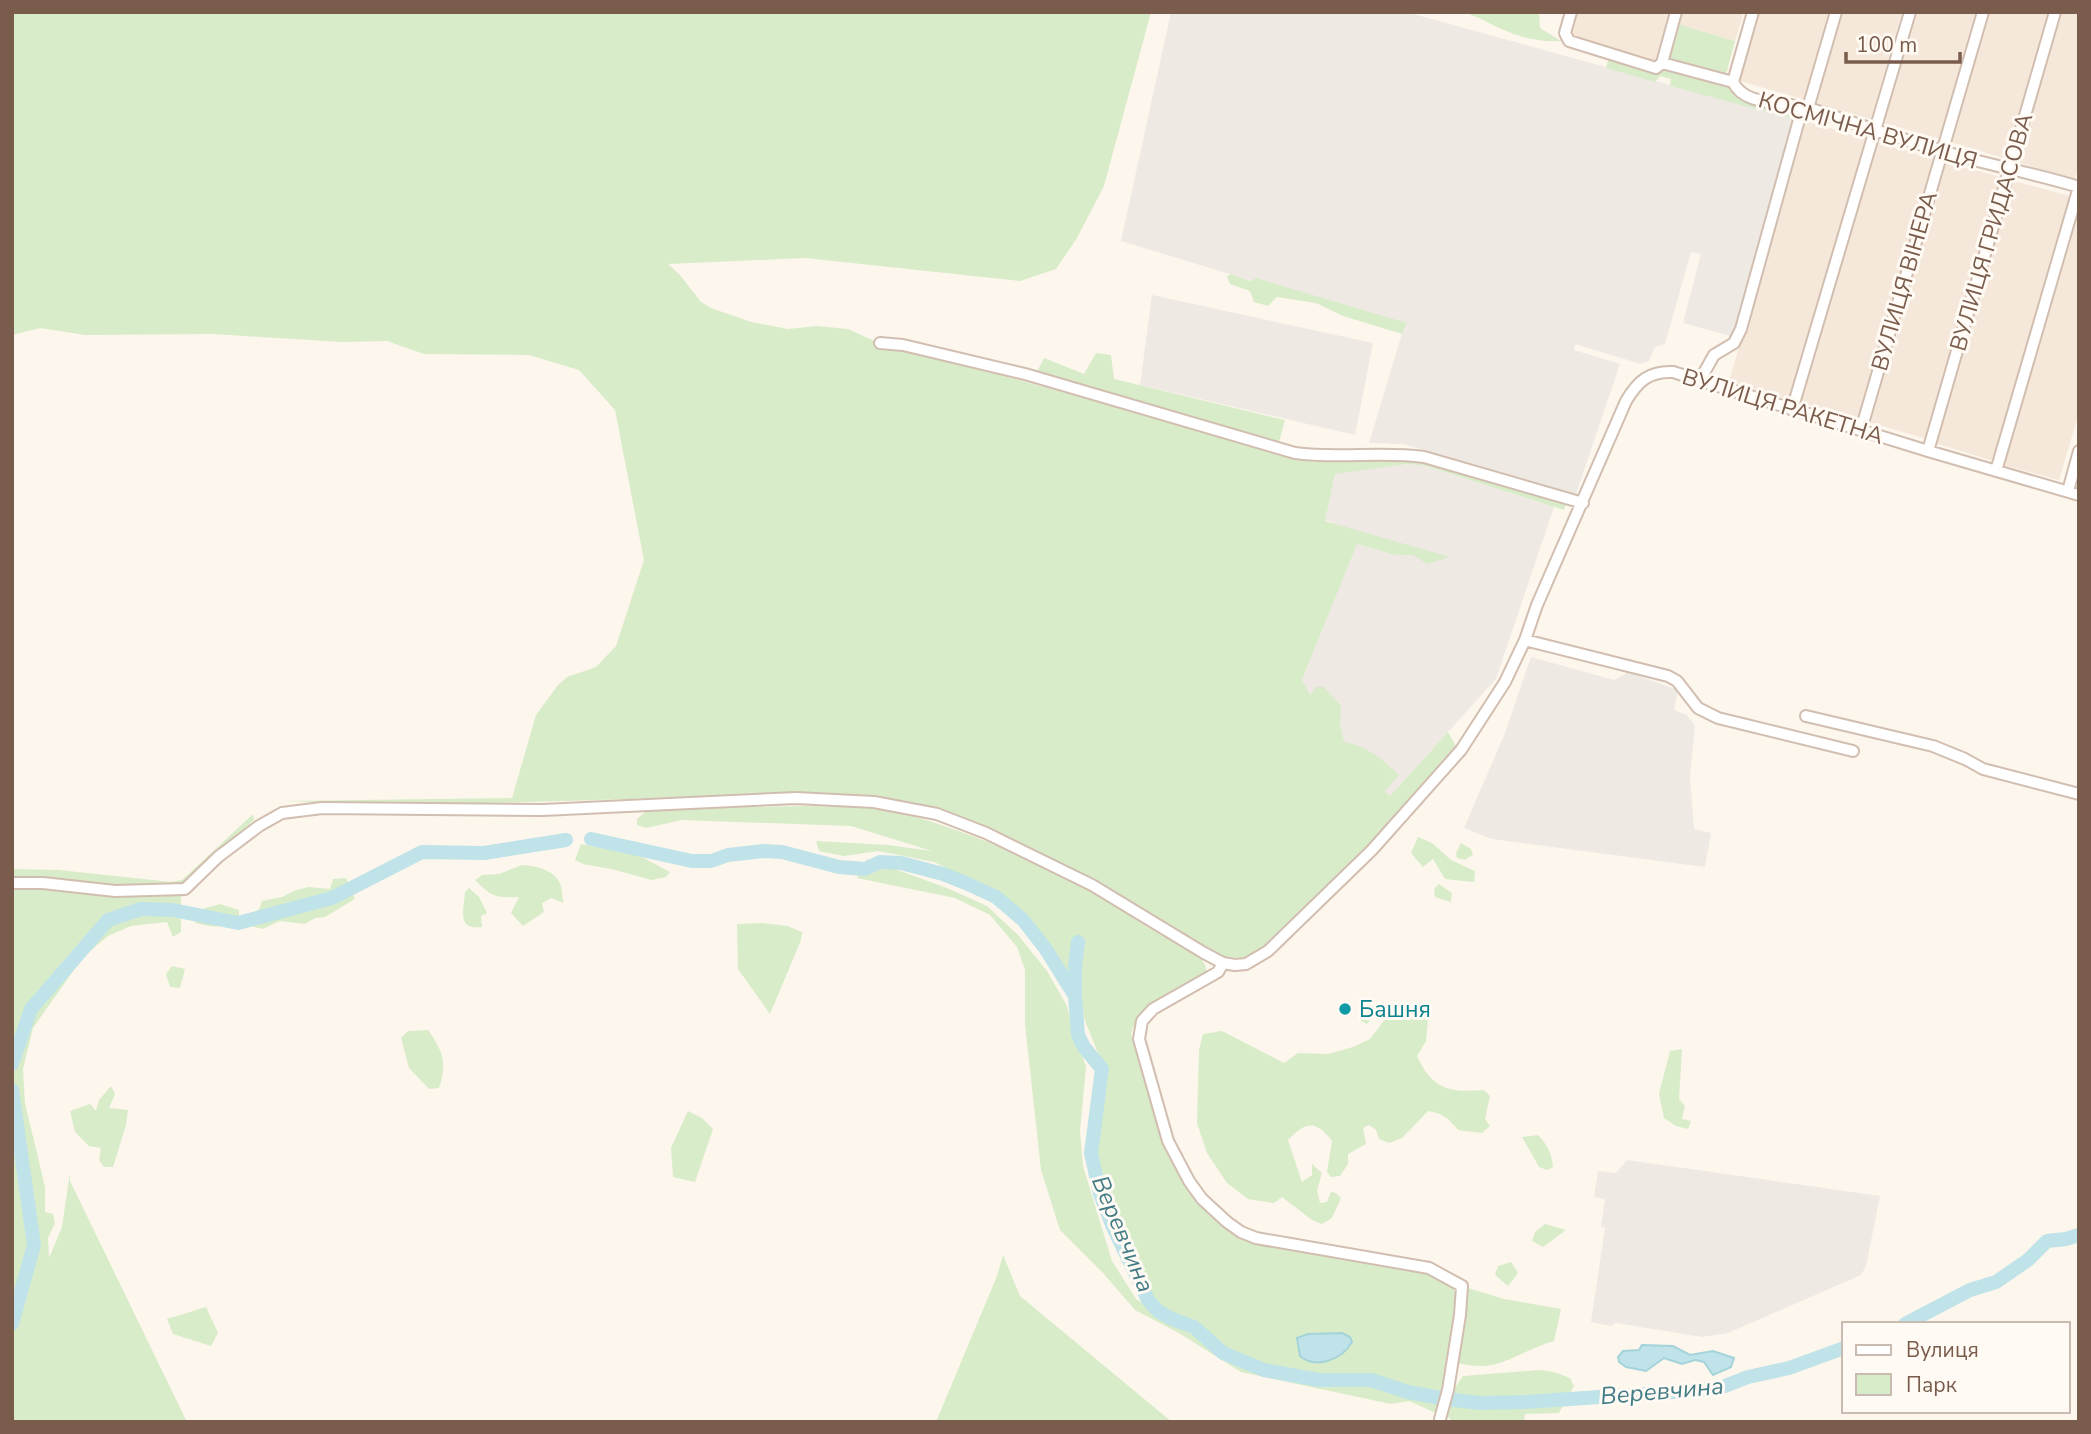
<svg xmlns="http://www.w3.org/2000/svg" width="2091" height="1434" font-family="'Nunito Sans',sans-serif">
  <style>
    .residential { fill: #f5e8da }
    .industrial { fill: #efe9e4 }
    .green { fill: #d8ecc9 }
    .water { fill: #bfe3e8; stroke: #a5d3da; stroke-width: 2 }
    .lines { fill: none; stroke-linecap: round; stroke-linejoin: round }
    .river { stroke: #bfe3e8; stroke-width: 14 }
    .minor-casing { stroke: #d1beb0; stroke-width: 14 }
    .minor { stroke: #fff; stroke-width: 10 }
    .culture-dot { fill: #0f9aa8; stroke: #fffaf3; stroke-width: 2.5 }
    .labels { text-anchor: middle; stroke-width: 6; stroke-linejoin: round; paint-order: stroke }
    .street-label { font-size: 23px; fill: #7a5c4d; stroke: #fffaf3 }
    .culture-label { font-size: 23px; fill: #0d838f; stroke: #fffaf3; text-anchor: start }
    .water-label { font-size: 24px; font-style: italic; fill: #437c86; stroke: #fffaf3 }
  </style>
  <rect width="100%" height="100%" fill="#fdf6ec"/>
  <path class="residential" d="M1576,12H1672L1658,62L1569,36Z
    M1681,12H1744L1735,41L1678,24Z
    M1760,12H1829L1805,100L1740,81Z
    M1841,12H1902L1871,119L1815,104Z
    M1914,12H1976L1940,139L1883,123Z
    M1988,12H2049L2006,159L1950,142Z
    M2061,12H2079V165L2075,179L2017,162Z
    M1806,121L1867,139L1789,400L1729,381Z
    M1877,142L1933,159L1858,420L1800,402Z
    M1944,162L2001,177L1926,439L1869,422Z
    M2010,180L2070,196L1993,461L1935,443Z
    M2078,202L2079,413L2059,480L2003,465Z"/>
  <path class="industrial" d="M1171,12H1406L1794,119L1734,337L1683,323L1701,254L1691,252L1665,344L1655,347L1649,361L1641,364L1575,344L1574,350L1620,364L1576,494L1403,444L1369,443L1404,327L1121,241Z
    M1152,295L1373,343L1355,435L1140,385Z
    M1408,464L1426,466L1554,507L1496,679L1390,796L1332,739L1302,680L1361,533L1325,520L1335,473Z
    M1531,657L1614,680L1628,672L1678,690L1674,710L1687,715L1695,726L1690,776L1694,829L1711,833L1705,867L1492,839L1464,828L1505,733Z
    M1627,1160L1880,1196L1866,1266L1861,1275L1728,1333L1702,1337L1616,1323L1611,1326L1591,1322L1605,1228L1601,1227L1605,1199L1594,1197L1598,1171L1616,1173Z"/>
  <path class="green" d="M12,12H1151L1104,186L1077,238L1056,269L1020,281L805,258L668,264L680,275L701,302L711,308L751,322L788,329L817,326L848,329L885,346L915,351L1313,462L1402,458L1428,462L1566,503L1564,510L1426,466L1408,464L1335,474L1325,521L1450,557L1427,564L1413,555H1396L1357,544L1302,680L1310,695L1316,687H1324L1341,706L1340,725L1344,742C1366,745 1383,760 1399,775L1385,791L1390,796L1448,732L1456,746C1403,808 1349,867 1290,922C1278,933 1264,951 1248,956C1239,959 1230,957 1221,956L1123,896L974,821L923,806L847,794L803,792C630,799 457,808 284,801L512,798L536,715L558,685L567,677L596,667L616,646L644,560L615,410L579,370L529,355L424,354L387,341L343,342L213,334L85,335L40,328L12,335Z
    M1462,12H1539L1540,28L1561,41C1542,42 1521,38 1504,30C1489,24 1478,16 1462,12Z
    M1678,24L1735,41L1725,78L1669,61Z
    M1609,58L1665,66L1727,82L1791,110L1794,113V119L1670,86L1671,79L1660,76L1655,82L1606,68Z
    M1230,274L1251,281L1256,278L1407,323L1402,334L1343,316L1316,303L1277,297L1268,306L1254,302L1250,291L1230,284L1227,277Z
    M1096,353L1111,355L1114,379L1285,420L1279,442L1036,374L1044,358L1084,374Z
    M805,806C836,807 870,805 901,813C970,831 1039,862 1102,898C1121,908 1137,922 1156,932C1170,941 1210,954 1206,973C1179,988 1139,1002 1131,1034L1165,1150L1186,1186L1216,1220L1242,1238L1418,1271L1447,1281L1456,1292L1457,1312L1447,1388L1436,1413L1409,1401L1391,1404L1241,1372L1179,1333L1135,1310L1103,1273L1060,1230L1041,1170L1025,1024V970L1017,947L990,915L955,898L857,878L867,859L947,888L987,906L1018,935L1047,971L1066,1004L1086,1067L1080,1131L1083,1166L1112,1261L1136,1299L1178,1327H1185L1203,1340L1202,1334L1171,1311L1160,1307L1141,1284L1101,1184L1097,1142L1107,1076L1084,1018L1080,990L1072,986L1050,950L1025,918L993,891L934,862L878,851L844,856L819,851L816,841L888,845L932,851L851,826L682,820L646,828L637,825V819L645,812L675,808Z
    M253,814L254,820L185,882C142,895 59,882 12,878V869L59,870L171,882L182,880Z
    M1418,837L1432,843L1451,860L1475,871L1474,882L1445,879L1433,859L1423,867L1411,853Z
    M1461,843L1471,849L1473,855L1464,860L1457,858L1456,853Z
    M581,844L638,855L670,872L666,877L652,880L611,869L583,864L575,860Z
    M522,865C536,866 556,870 561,886C562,890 562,898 564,903L551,898L542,903L544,912L523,926L511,913L519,897C495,898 492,897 475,880L482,875L499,874Z
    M346,878L355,899L325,917L315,918L305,924L280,921L263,929L246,925V919L258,913L262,901L282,897L296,890L309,887L330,889L333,879Z
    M1439,884L1452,893L1451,902L1435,897L1434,889Z
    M12,888L111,893L124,895L181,896V932L173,937L167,922L131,926L108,936L83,957L33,1028L23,1069L25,1103L45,1187V1212L53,1214L55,1223L48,1238L49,1258L62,1227L70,1172V1181L187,1422H12Z
    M469,888L479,897L487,913L481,916L482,927C456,931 464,910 465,892Z
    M220,904L239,910V917C224,930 213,927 195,923L205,908Z
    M762,923L787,926L802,932L801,940L770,1014L738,969L737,924Z
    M172,966L185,969L180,988L170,987L166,974Z
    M1370,999L1375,1014L1367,1024L1361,1021L1359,1006Z
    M1404,1011H1419L1428,1020L1426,1041L1417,1056C1432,1089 1449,1093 1484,1090L1490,1096L1485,1119L1490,1126L1482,1133L1458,1130C1449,1119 1443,1113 1428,1111L1402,1138L1389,1143L1379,1139L1376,1130L1369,1125L1363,1128L1366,1144L1348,1154V1164L1340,1176L1331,1177L1327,1172L1332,1141C1316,1120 1306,1121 1288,1140L1302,1182L1312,1175V1164L1322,1173L1317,1190L1320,1203L1327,1202L1331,1192L1336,1193L1341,1198L1332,1218L1322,1224L1312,1220L1282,1197L1274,1203L1248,1199L1227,1183L1207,1153L1197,1123L1199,1050L1203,1034L1222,1031L1284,1063L1298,1053L1328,1054L1353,1047L1370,1039L1386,1018Z
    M428,1030C442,1050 448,1063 439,1088L429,1089L409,1068L401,1038L408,1031Z
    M1682,1049L1679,1099L1685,1106L1682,1119L1691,1121L1688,1129L1676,1126L1664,1118L1659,1094L1670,1051Z
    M111,1086L115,1094L109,1108L128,1110L126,1125L113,1167H104L99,1160L101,1148L89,1146L75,1132L70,1111L90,1104L96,1111L99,1100Z
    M688,1111L702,1118L713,1129L695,1182L673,1177L671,1148Z
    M1538,1135C1547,1144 1552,1154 1553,1167L1547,1170L1539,1167L1522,1137Z
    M1545,1224L1566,1230L1543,1247L1532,1241L1535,1232Z
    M1003,1255L1020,1296L1172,1422H936L997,1276Z
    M1511,1262L1518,1273L1508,1286L1495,1275L1498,1266Z
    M1468,1288L1504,1299L1561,1309L1554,1341C1512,1353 1501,1375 1454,1362L1465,1296Z
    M206,1307L218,1333L211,1346L173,1334L167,1319Z
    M1539,1370L1554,1372L1570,1378L1574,1386L1559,1413L1525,1414L1524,1420L1527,1422H1454L1448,1417C1447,1401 1453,1389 1463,1376Z"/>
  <path class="water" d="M1342,1333L1350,1337L1352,1342C1342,1359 1317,1370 1300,1356L1297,1338L1308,1334Z
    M1642,1345L1673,1346L1690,1355L1713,1351L1734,1358L1731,1367L1713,1375L1704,1362L1695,1360L1682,1364L1664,1358L1646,1371L1626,1367L1619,1362L1618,1357L1623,1351L1639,1350Z"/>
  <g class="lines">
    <path class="river" d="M591,839L692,861H711L728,855L764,851L782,852L839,867L865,869L880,862L901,863L943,874L968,884L996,897L1023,920L1045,948L1075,996L1078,1035L1084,1047L1102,1069L1091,1153L1093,1162L1100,1194L1112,1225L1148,1300L1158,1311L1172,1319L1194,1327L1223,1353L1264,1370L1319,1380H1371L1408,1392L1446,1399L1480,1403L1526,1402L1717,1389L1748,1377L1789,1368L1844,1348
      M1075,996V966L1078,942
      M12,1064L31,1009L108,920L141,909L173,910L238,923L332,898L422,852L484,853L566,840
      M12,1090L34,1245L12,1324
      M1905,1324L1970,1290L1996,1282L2028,1260L2047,1241L2066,1239L2079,1235"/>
    <defs>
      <path id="minor" d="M1571,12L1565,33L1569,41L1656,68L1662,63L1676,12
        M1662,63L1733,82C1743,103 1772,102 1791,105C1798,107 1801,109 1808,108C1853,122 1897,138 1942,151C1987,165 2034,173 2079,187L1996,471
        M1733,82L1753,12
        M1808,108L1836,12
        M880,343L903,345L1025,374L1295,453C1338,459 1381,451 1424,457L1583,503
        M1700,380L1714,355L1734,343L1741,329L1802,109
        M1792,410L1910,12
        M1861,430L1983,12
        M1928,451L2055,12
        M2068,491L2079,451
        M1525,640L1668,676L1677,681L1698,708L1718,718L1853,751
        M1806,716L1933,746L1965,759L1983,769L2079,794
        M12,883H43L115,891L185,889L218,857L259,826L282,813L322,808L543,810L796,798L874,802L937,814L986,833L1092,885L1204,953L1223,963L1235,965L1246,964L1268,951L1372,850L1461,750L1505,682L1525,640L1537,605L1626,401C1638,381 1649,371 1673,372L1928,451L2079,495
        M1223,963L1218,972L1153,1009L1142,1021L1139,1039L1168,1141L1189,1181L1202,1199L1227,1222L1241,1232L1256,1238L1429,1268L1462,1286L1460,1315L1448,1390L1440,1419"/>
    </defs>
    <use href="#minor" class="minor-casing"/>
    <use href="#minor" class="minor"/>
  </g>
  <circle class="culture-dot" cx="1345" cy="1009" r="7"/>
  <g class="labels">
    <g class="street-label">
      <text transform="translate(1868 130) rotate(16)" y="8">КОСМІЧНА ВУЛИЦЯ</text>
      <text transform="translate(1991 232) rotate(-74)" y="8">ВУЛИЦЯ ГРИДАСОВА</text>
      <text transform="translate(1904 281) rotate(-74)" y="8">ВУЛИЦЯ ВІНЕРА</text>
      <text transform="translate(1783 406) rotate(17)" y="8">ВУЛИЦЯ РАКЕТНА</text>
    </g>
    <g class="culture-label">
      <text x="1359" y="1017">Башня</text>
    </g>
    <g class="water-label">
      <text transform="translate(1123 1234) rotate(67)" y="8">Веревчина</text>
      <text transform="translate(1662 1391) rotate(-5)" y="8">Веревчина</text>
    </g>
  </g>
  <rect width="2091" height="1434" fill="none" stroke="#7a5c4d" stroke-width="28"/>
  <rect x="1842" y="1322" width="228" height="91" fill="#fffaf3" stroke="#cabbb1" stroke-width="2"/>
  <rect x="1856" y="1345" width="35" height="10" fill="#ffffff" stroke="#cabbb1" stroke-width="2"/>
  <text x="1906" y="1357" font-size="21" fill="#7a5c4d">Вулиця</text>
  <rect x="1856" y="1374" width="35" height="21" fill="#d8ecc9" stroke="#cabbb1" stroke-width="2"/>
  <text x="1906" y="1392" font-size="21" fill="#7a5c4d">Парк</text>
  <path d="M1846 52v10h114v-10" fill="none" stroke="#7a5c4d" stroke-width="3.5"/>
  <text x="1856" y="52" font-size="21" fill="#7a5c4d" stroke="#fffaf3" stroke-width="5" paint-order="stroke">100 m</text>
</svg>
